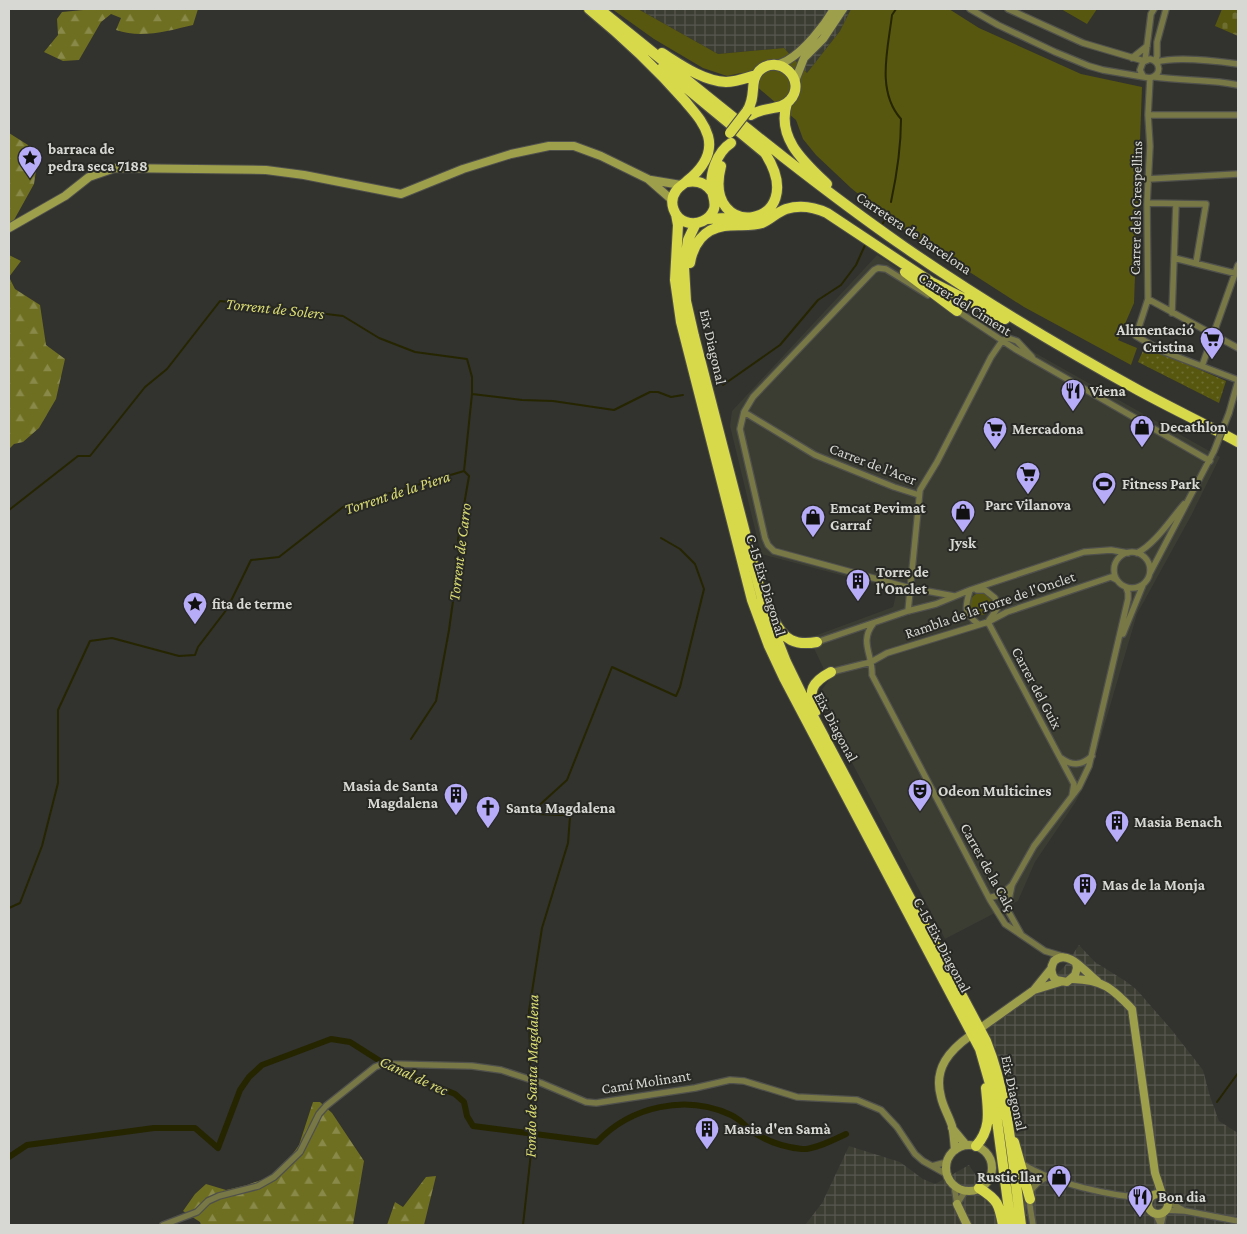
<svg xmlns="http://www.w3.org/2000/svg" width="1247" height="1234" font-family="'Crimson Pro',serif">
  <style>
    .built { fill: #3b3c32 }
    .industrial { fill: url(#industrial-grid) }
    .green { fill: #57570f }
    .forest { fill: url(#forest-firs) }
    .cemetery { fill: url(#cemetery-stones) }
    .garden { fill: url(#garden-dots) }
    .lines { fill: none; stroke-linecap: round; stroke-linejoin: round }
    .stream { stroke: #252500; stroke-width: 2 }
    .canal { stroke: #252500; stroke-width: 6 }
    .street-casing { stroke: #50504d; stroke-width: 8 }
    .secondary-casing { stroke: #50504d; stroke-width: 10 }
    .highway-casing { stroke: #50504d; stroke-width: 12 }
    .street { stroke: #777845; stroke-width: 5.5 }
    .secondary { stroke: #9e9f4a; stroke-width: 8 }
    .highway { stroke: #d7d84a; stroke-width: 10 }
    .street-bridge-casing { stroke: #50504d; stroke-width: 8; stroke-linecap: butt }
    .highway-bridge-casing { stroke: #50504d; stroke-width: 12; stroke-linecap: butt }
    .street-bridge { stroke: #777845; stroke-width: 5.5 }
    .highway-bridge { stroke: #d7d84a; stroke-width: 10 }
    .labels { text-anchor: middle; stroke-width: 4; stroke-linejoin: round; paint-order: stroke }
    .poi-label { font-size: 15px; font-weight: bold; fill: #d7d7d4; stroke: #282925; text-anchor: start }
    .street-label { font-size: 15px; fill: #d7d7d4; stroke: #282925 }
    .water-label { font-size: 16px; font-style: italic; fill: #d9db72; stroke: #282925 }
  </style>
  <defs>
    <pattern id="industrial-grid" width="8" height="8" patternUnits="userSpaceOnUse" patternTransform="scale(1.25)"><rect width="8" height="8" fill="#3b3c32"/><path d="M0 4h8M4 0v8" fill="none" stroke="#57574f"/></pattern>
    <pattern id="forest-firs" width="22" height="20" patternUnits="userSpaceOnUse" patternTransform="scale(1.25)"><rect width="22" height="20" fill="#6e6f20"/><path d="M5 1l3.5 6h-7zM16 11l3.5 6h-7z" fill="#89894a"/></pattern>
    <pattern id="cemetery-stones" width="16" height="16" patternUnits="userSpaceOnUse" patternTransform="scale(1.25)"><rect width="16" height="16" fill="#57570f"/><path d="M2 7V4a2 2 0 0 1 4 0v3zM10 15v-3a2 2 0 0 1 4 0v3z" fill="#6e6e31"/></pattern>
    <pattern id="garden-dots" width="8" height="8" patternUnits="userSpaceOnUse" patternTransform="scale(1.25)"><rect width="8" height="8" fill="#57570f"/><path d="M2 2h.1M6 6h.1" fill="none" stroke="#6e6e31" stroke-width="1.8" stroke-linecap="round"/></pattern>
  </defs>
  <rect width="100%" height="100%" fill="#32322f"/>
  <path class="built" d="M877,255L960,308L1037,354L1220,457L1191,516L1137,614L1094,761L1086,782L1075,803L1035,862L1018,901L945,939L831,723L820,692L829,680L809,638L893,607L897,590L761,554L730,426L732,411Z"/>
  <path class="industrial" d="M638,9H851L840,31L807,73L784,48L718,54Z
    M1079,945L1095,962L1127,982L1137,990L1171,1029L1203,1070L1210,1096L1219,1121L1238,1133V1225H1026L1010,1104L996,1049L983,1028L1038,992L1064,967Z
    M849,1146L900,1162L923,1179L935,1184L969,1165L995,1205L1000,1225H805L822,1203Z"/>
  <path class="green" d="M612,9H638L718,54L784,48L807,73L840,31L851,9H949L979,28L1081,74L1142,87L1134,303L1118,340L1137,348L1131,365L1024,307L895,224L851,188L816,155L803,139L796,120L741,73L727,76L703,68L654,39Z
    M1061,9H1097L1087,24Z
    M970 604a11 11 0 1 1 22 0a11 11 0 1 1-22 0Z"/>
  <path class="forest" d="M84,9H198L193,25C168,31 141,39 116,30L121,18L111,14L101,22L79,60L63,61L44,52L58,35L57,19L62,12L83,10Z
    M9,133L28,145L37,164L34,184L9,229Z
    M9,255L21,261L9,277L15,289L40,305L46,345L65,359L56,399L39,428L23,442L14,444L9,449Z
    M313,1102H320L332,1113L364,1161L353,1225H201L200,1222L183,1211L195,1194L206,1184L226,1190L247,1185L267,1178L289,1159L299,1145Z
    M436,1176L424,1225H387L395,1202L403,1207L426,1177Z"/>
  <path class="cemetery" d="M1222,9H1238V36L1215,26Z"/>
  <path class="garden" d="M1145,346L1226,381L1219,403L1138,362Z"/>
  <g class="lines">
    <path class="stream" d="M891,202C897,174 901,147 901,119C876,91 888,49 892,15L896,9
      M881,226L885,220L887,215
      M723,385L780,345L818,300L841,285L856,265L866,243
      M9,510L78,456H90L145,387L167,369L220,301L343,316L379,338L415,352L467,359L472,377V394
      M411,739L436,701L449,630L460,550L458,540L469,476L464,471L472,394L522,400L553,401L614,410L650,392H658L671,397L683,395
      M9,908L20,903L42,846L58,783V710L90,641L112,638L179,656L195,655L198,647L227,609L251,560L279,557L343,507L464,471
      M1217,1102L1238,1073
      M523,1225L532,1144L529,1011L542,928L568,843L570,817L564,815L535,814L534,810L567,780L612,667L676,696L680,687L704,589L695,564L680,549L661,538"/>
    <path class="canal" d="M9,1157L27,1145L154,1128H195L218,1148L240,1090L249,1077L262,1065L331,1039L350,1042L391,1068L455,1094L464,1102L467,1116L473,1126L597,1142C631,1106 686,1094 731,1115C738,1118 744,1124 749,1129C765,1141 782,1147 802,1149C814,1150 835,1139 846,1134"/>
    <defs>
      <path id="street" d="M970,9L998,25L1055,52L1089,66L1103,70L1150,78C1162,75 1161,62 1150,59L1143,62L1140,70L1143,76
        M1008,9L1083,43L1144,61
        M1132,58L1147,46
        M1145,61L1151,14L1154,9
        M1155,61L1157,56V42L1166,9
        M1156,62C1178,56 1216,61 1238,64
        M1155,77C1183,81 1211,79 1238,85
        M1150,78L1148,115L1150,146L1147,203L1148,299L1136,336L1162,351L1238,380
        M1148,115H1238
        M1148,179L1238,174
        M1147,203L1206,204L1196,263
        M1174,258L1238,274
        M928,295L886,269L878,268L874,270L753,397L744,412L740,429L765,538L768,545L774,551L910,588L954,596
        M1148,299L1238,348
        M956,310L1015,349L1210,461
        M1172,313L1176,204
        M1002,341L1008,338L1017,341L1032,357
        M1202,366L1238,265
        M744,412L815,455L894,487L919,495
        M1229,413L1238,381
        M1114 570a18 18 0 1 1 36 0a18 18 0 1 1-36 0Z
        M1137,553C1155,544 1171,519 1184,504
        M1150,573L1214,451
        M970,590C965,607 963,612 978,624
        M977,590H985L995,598L997,609L989,620
        M908,611L920,490L937,462L991,357L1002,341
        M988,622L1074,784L1072,796
        M873,624C859,642 873,655 872,675L990,900L1005,924L1045,951L1062,956
        M1123,634L1143,585
        M817,642L908,611L936,604L970,590L1084,552L1111,550L1128,553
        M831,672L871,662L887,653L988,622L1007,612L1111,577L1117,580
        M1061,758C1072,766 1081,766 1092,756
        M989,898L1002,894L1012,885
        M1021,934L1007,909L1012,885L1034,846L1079,787L1089,766L1128,599V593L1126,587
        M1021,1163C1052,1183 1112,1197 1150,1198
        M932,1166L947,1162
        M954,1185L957,1204
        M1134,1198L1148,1206
        M1168,1201L1183,1210
        M957,1204L966,1190
        M1166,1210L1185,1211L1238,1221
        M1155,1213L1161,1225
        M163,1225L197,1212L208,1201L219,1196L258,1186L274,1177L300,1152L319,1114L326,1106L375,1067L380,1065L390,1064L472,1066L501,1070L541,1083L586,1102L596,1103L695,1088L730,1080L744,1081L797,1097L857,1100L881,1110L897,1127L915,1154L923,1161L948,1175
        M1033,1225C1030,1201 1022,1190 1047,1177
        M1161,1225L1164,1212"/>
      <path id="secondary" d="M777,65C781,63 785,62 788,60C805,50 824,26 834,9
        M795,81L804,58L823,39L843,9
        M651,180L681,185
        M9,228L65,196L89,177L115,168L266,170L304,175L401,194L463,169L511,154L549,146H574L601,156L648,179L672,200
        M1076,963L1077,968L1075,975L1067,982L1056,980C1050,974 1050,968 1054,961C1068,948 1085,972 1097,981
        M1073,979C1103,980 1112,988 1132,1009L1155,1173L1162,1194
        M1034,990L1060,982
        M982,1027L1034,990L1051,969
        M952,1128L966,1145
        M946 1168a23 23 0 1 1 46 0a23 23 0 1 1-46 0Z
        M955,1150C954,1142 954,1134 952,1126C949,1116 943,1107 941,1097C933,1068 950,1050 971,1035
        M1148 1204a10 10 0 1 1 20 0a10 10 0 1 1-20 0Z
        M957,1204L967,1225"/>
      <path id="highway" d="M589,9C623,37 656,68 685,101C694,112 704,122 708,136C713,154 701,170 687,181C683,185 679,186 676,191C668,202 674,218 686,222C697,226 710,220 714,209C716,202 713,197 712,191C709,174 717,152 731,143
        M599,9C699,89 797,172 903,246C978,298 1058,346 1138,390C1171,408 1205,424 1238,442
        M662,53C681,65 703,81 726,82C736,82 746,78 756,75
        M662,68L765,153C813,228 701,244 721,166
        M787,103C776,138 804,162 827,184
        M747,111C757,96 749,82 759,71C778,52 808,80 790,100C781,111 764,106 751,115
        M687,182C698,180 706,183 712,192
        M676,214L678,225L675,280L681,322L752,600L769,646L784,678L980,1049L994,1098L1011,1225
        M707,219L727,218L739,222
        M696,223L688,240L684,267L686,301L694,336L764,606L786,662L805,701L986,1041C1009,1098 1013,1165 1021,1225
        M690,263C693,244 704,229 724,226C737,224 750,227 762,223C770,220 777,212 786,209C799,205 814,207 827,213L931,282L1005,319
        M905,272L957,311
        M774,620C784,640 795,646 817,642
        M816,711C807,691 812,682 831,672
        M1014,1142L1030,1199
        M976,1146C992,1128 988,1111 986,1088
        M979,1188C998,1200 999,1204 1003,1225"/>
    </defs>
    <use href="#street" class="street-casing"/>
    <use href="#secondary" class="secondary-casing"/>
    <use href="#highway" class="highway-casing"/>
    <use href="#street" class="street"/>
    <use href="#secondary" class="secondary"/>
    <use href="#highway" class="highway"/>
    <defs>
      <path id="street-bridge" d="M1214,451L1229,413"/>
      <path id="highway-bridge" d="M730,133L747,111"/>
    </defs>
    <use href="#street-bridge" class="street-bridge-casing"/>
    <use href="#highway-bridge" class="highway-bridge-casing"/>
    <use href="#street-bridge" class="street-bridge"/>
    <use href="#highway-bridge" class="highway-bridge"/>
  </g>
  <defs>
    <symbol id="sight-pin" viewBox="-11 -11 22 30"><path d="M0 17L-7.5 6A9.5 9.5 0 1 1 7.5 6Z" fill="#b6acf8" stroke="#282925"/><path d="M0-6L1.8-2.2L6-1.7L2.9 1.2L3.7 5.4L0 3.3L-3.7 5.4L-2.9 1.2L-6-1.7L-1.8-2.2Z" fill="#111"/></symbol>
    <symbol id="supermarket-pin" viewBox="-11 -11 22 30"><path d="M0 17L-7.5 6A9.5 9.5 0 1 1 7.5 6Z" fill="#b6acf8" stroke="#282925"/><path d="M-6-5.5h2.5l.6 2H6L4.5 2H-2.5L-4.4-4H-6ZM-1.5 3.2a1.3 1.3 0 1 0 .1 0ZM3 3.2a1.3 1.3 0 1 0 .1 0Z" fill="#111"/></symbol>
    <symbol id="restaurant-pin" viewBox="-11 -11 22 30"><path d="M0 17L-7.5 6A9.5 9.5 0 1 1 7.5 6Z" fill="#b6acf8" stroke="#282925"/><path d="M-5-6h1v4h1v-4h1v4h1v-4h1v5L-1.5 .5V6h-2V.5L-5-1ZM5-6V6H3V1.5H1.5Q1.5-4 5-6Z" fill="#111"/></symbol>
    <symbol id="shop-pin" viewBox="-11 -11 22 30"><path d="M0 17L-7.5 6A9.5 9.5 0 1 1 7.5 6Z" fill="#b6acf8" stroke="#282925"/><path d="M-5-2.5h2.3a2.7 3.5 0 0 1 5.4 0H5L5.5 6h-11ZM-1.5-2.5h3a1.5 2.3 0 0 0-3 0Z" fill="#111"/></symbol>
    <symbol id="stadium-pin" viewBox="-11 -11 22 30"><path d="M0 17L-7.5 6A9.5 9.5 0 1 1 7.5 6Z" fill="#b6acf8" stroke="#282925"/><path d="M0-5a6.5 5 0 1 0 0 10a6.5 5 0 1 0 0-10ZM-3.5-1.8h7v3.6h-7Z" fill="#111"/></symbol>
    <symbol id="building-pin" viewBox="-11 -11 22 30"><path d="M0 17L-7.5 6A9.5 9.5 0 1 1 7.5 6Z" fill="#b6acf8" stroke="#282925"/><path d="M-4-6H4V6H1V3H-1V6H-4ZM-2.5-4.3h1.7v1.8h-1.7ZM.8-4.3h1.7v1.8H.8ZM-2.5-1h1.7V.8h-1.7ZM.8-1h1.7V.8H.8Z" fill="#111"/></symbol>
    <symbol id="theatre-pin" viewBox="-11 -11 22 30"><path d="M0 17L-7.5 6A9.5 9.5 0 1 1 7.5 6Z" fill="#b6acf8" stroke="#282925"/><path d="M-5-5.5Q0-4 5-5.5V0Q5 5 0 6Q-5 5-5 0ZM-3.3-2.5H-1v1.5H-3.3ZM1-2.5H3.3v1.5H1ZM-2.8 1Q0 5.5 2.8 1Z" fill="#111"/></symbol>
    <symbol id="church-pin" viewBox="-11 -11 22 30"><path d="M0 17L-7.5 6A9.5 9.5 0 1 1 7.5 6Z" fill="#b6acf8" stroke="#282925"/><path d="M-1.2-6h2.4v3.5h3.3v2.4h-3.3V6h-2.4V-.1h-3.3v-2.4h3.3Z" fill="#111"/></symbol>
  </defs>
  <g fill-rule="evenodd">
    <use href="#sight-pin" x="16" y="144" width="28" height="38"/>
    <use href="#supermarket-pin" x="1198" y="325" width="28" height="38"/>
    <use href="#restaurant-pin" x="1059" y="377" width="28" height="38"/>
    <use href="#shop-pin" x="1128" y="413" width="28" height="38"/>
    <use href="#supermarket-pin" x="981" y="415" width="28" height="38"/>
    <use href="#supermarket-pin" x="1014" y="460" width="28" height="38"/>
    <use href="#stadium-pin" x="1090" y="470" width="28" height="38"/>
    <use href="#shop-pin" x="949" y="498" width="28" height="38"/>
    <use href="#shop-pin" x="799" y="503" width="28" height="38"/>
    <use href="#building-pin" x="844" y="567" width="28" height="38"/>
    <use href="#sight-pin" x="181" y="590" width="28" height="38"/>
    <use href="#theatre-pin" x="906" y="777" width="28" height="38"/>
    <use href="#building-pin" x="442" y="781" width="28" height="38"/>
    <use href="#church-pin" x="474" y="794" width="28" height="38"/>
    <use href="#building-pin" x="1103" y="808" width="28" height="38"/>
    <use href="#building-pin" x="1071" y="871" width="28" height="38"/>
    <use href="#building-pin" x="693" y="1115" width="28" height="38"/>
    <use href="#shop-pin" x="1045" y="1163" width="28" height="38"/>
    <use href="#restaurant-pin" x="1126" y="1183" width="28" height="38"/>
  </g>
  <g class="labels">
    <g class="poi-label">
      <text x="48" y="154">barraca de<tspan x="48" dy="17">pedra seca 7188</tspan></text>
      <text x="1194" y="335" text-anchor="end">Alimentació<tspan x="1194" dy="17">Cristina</tspan></text>
      <text x="1090" y="396">Viena</text>
      <text x="1160" y="432">Decathlon</text>
      <text x="1012" y="434">Mercadona</text>
      <text x="1122" y="489">Fitness Park</text>
      <text x="1028" y="510" text-anchor="middle">Parc Vilanova</text>
      <text x="830" y="513">Emcat Pevimat<tspan x="830" dy="17">Garraf</tspan></text>
      <text x="963" y="548" text-anchor="middle">Jysk</text>
      <text x="876" y="577">Torre de<tspan x="876" dy="17">l'Onclet</tspan></text>
      <text x="212" y="609">fita de terme</text>
      <text x="438" y="791" text-anchor="end">Masia de Santa<tspan x="438" dy="17">Magdalena</tspan></text>
      <text x="938" y="796">Odeon Multicines</text>
      <text x="506" y="813">Santa Magdalena</text>
      <text x="1134" y="827">Masia Benach</text>
      <text x="1102" y="890">Mas de la Monja</text>
      <text x="724" y="1134">Masia d'en Samà</text>
      <text x="1042" y="1182" text-anchor="end">Rustic llar</text>
      <text x="1158" y="1202">Bon dia</text>
    </g>
    <g class="street-label">
      <text transform="translate(1136 208) rotate(-89)" y="5">Carrer dels Crespellins</text>
      <text transform="translate(914 233) rotate(34)" y="5">Carretera de Barcelona</text>
      <text transform="translate(965 304) rotate(32)" y="5">Carrer del Ciment</text>
      <text transform="translate(713 347) rotate(77)" y="5">Eix Diagonal</text>
      <text transform="translate(873 464) rotate(21)" y="5">Carrer de l'Acer</text>
      <text transform="translate(766 585) rotate(73)" y="5">C-15 Eix Diagonal</text>
      <text transform="translate(990 605) rotate(-19)" y="5">Rambla de la Torre de l'Onclet</text>
      <text transform="translate(1037 688) rotate(62)" y="5">Carrer del Guix</text>
      <text transform="translate(836 727) rotate(62)" y="5">Eix Diagonal</text>
      <text transform="translate(988 867) rotate(61)" y="5">Carrer de la Calç</text>
      <text transform="translate(942 945) rotate(62)" y="5">C-15 Eix Diagonal</text>
      <text transform="translate(646 1082) rotate(-9)" y="5">Camí Molinant</text>
      <text transform="translate(1014 1093) rotate(78)" y="5">Eix Diagonal</text>
    </g>
    <g class="water-label">
      <text transform="translate(275 308) rotate(6)" y="6">Torrent de Solers</text>
      <text transform="translate(397 492) rotate(-18)" y="6">Torrent de la Piera</text>
      <text transform="translate(459 552) rotate(-83)" y="6">Torrent de Carro</text>
      <text transform="translate(414 1075) rotate(25)" y="6">Canal de rec</text>
      <text transform="translate(531 1076) rotate(-89)" y="6">Fondo de Santa Magdalena</text>
    </g>
  </g>
  <rect width="1247" height="1234" fill="none" stroke="#d7d7d4" stroke-width="20"/>
</svg>
